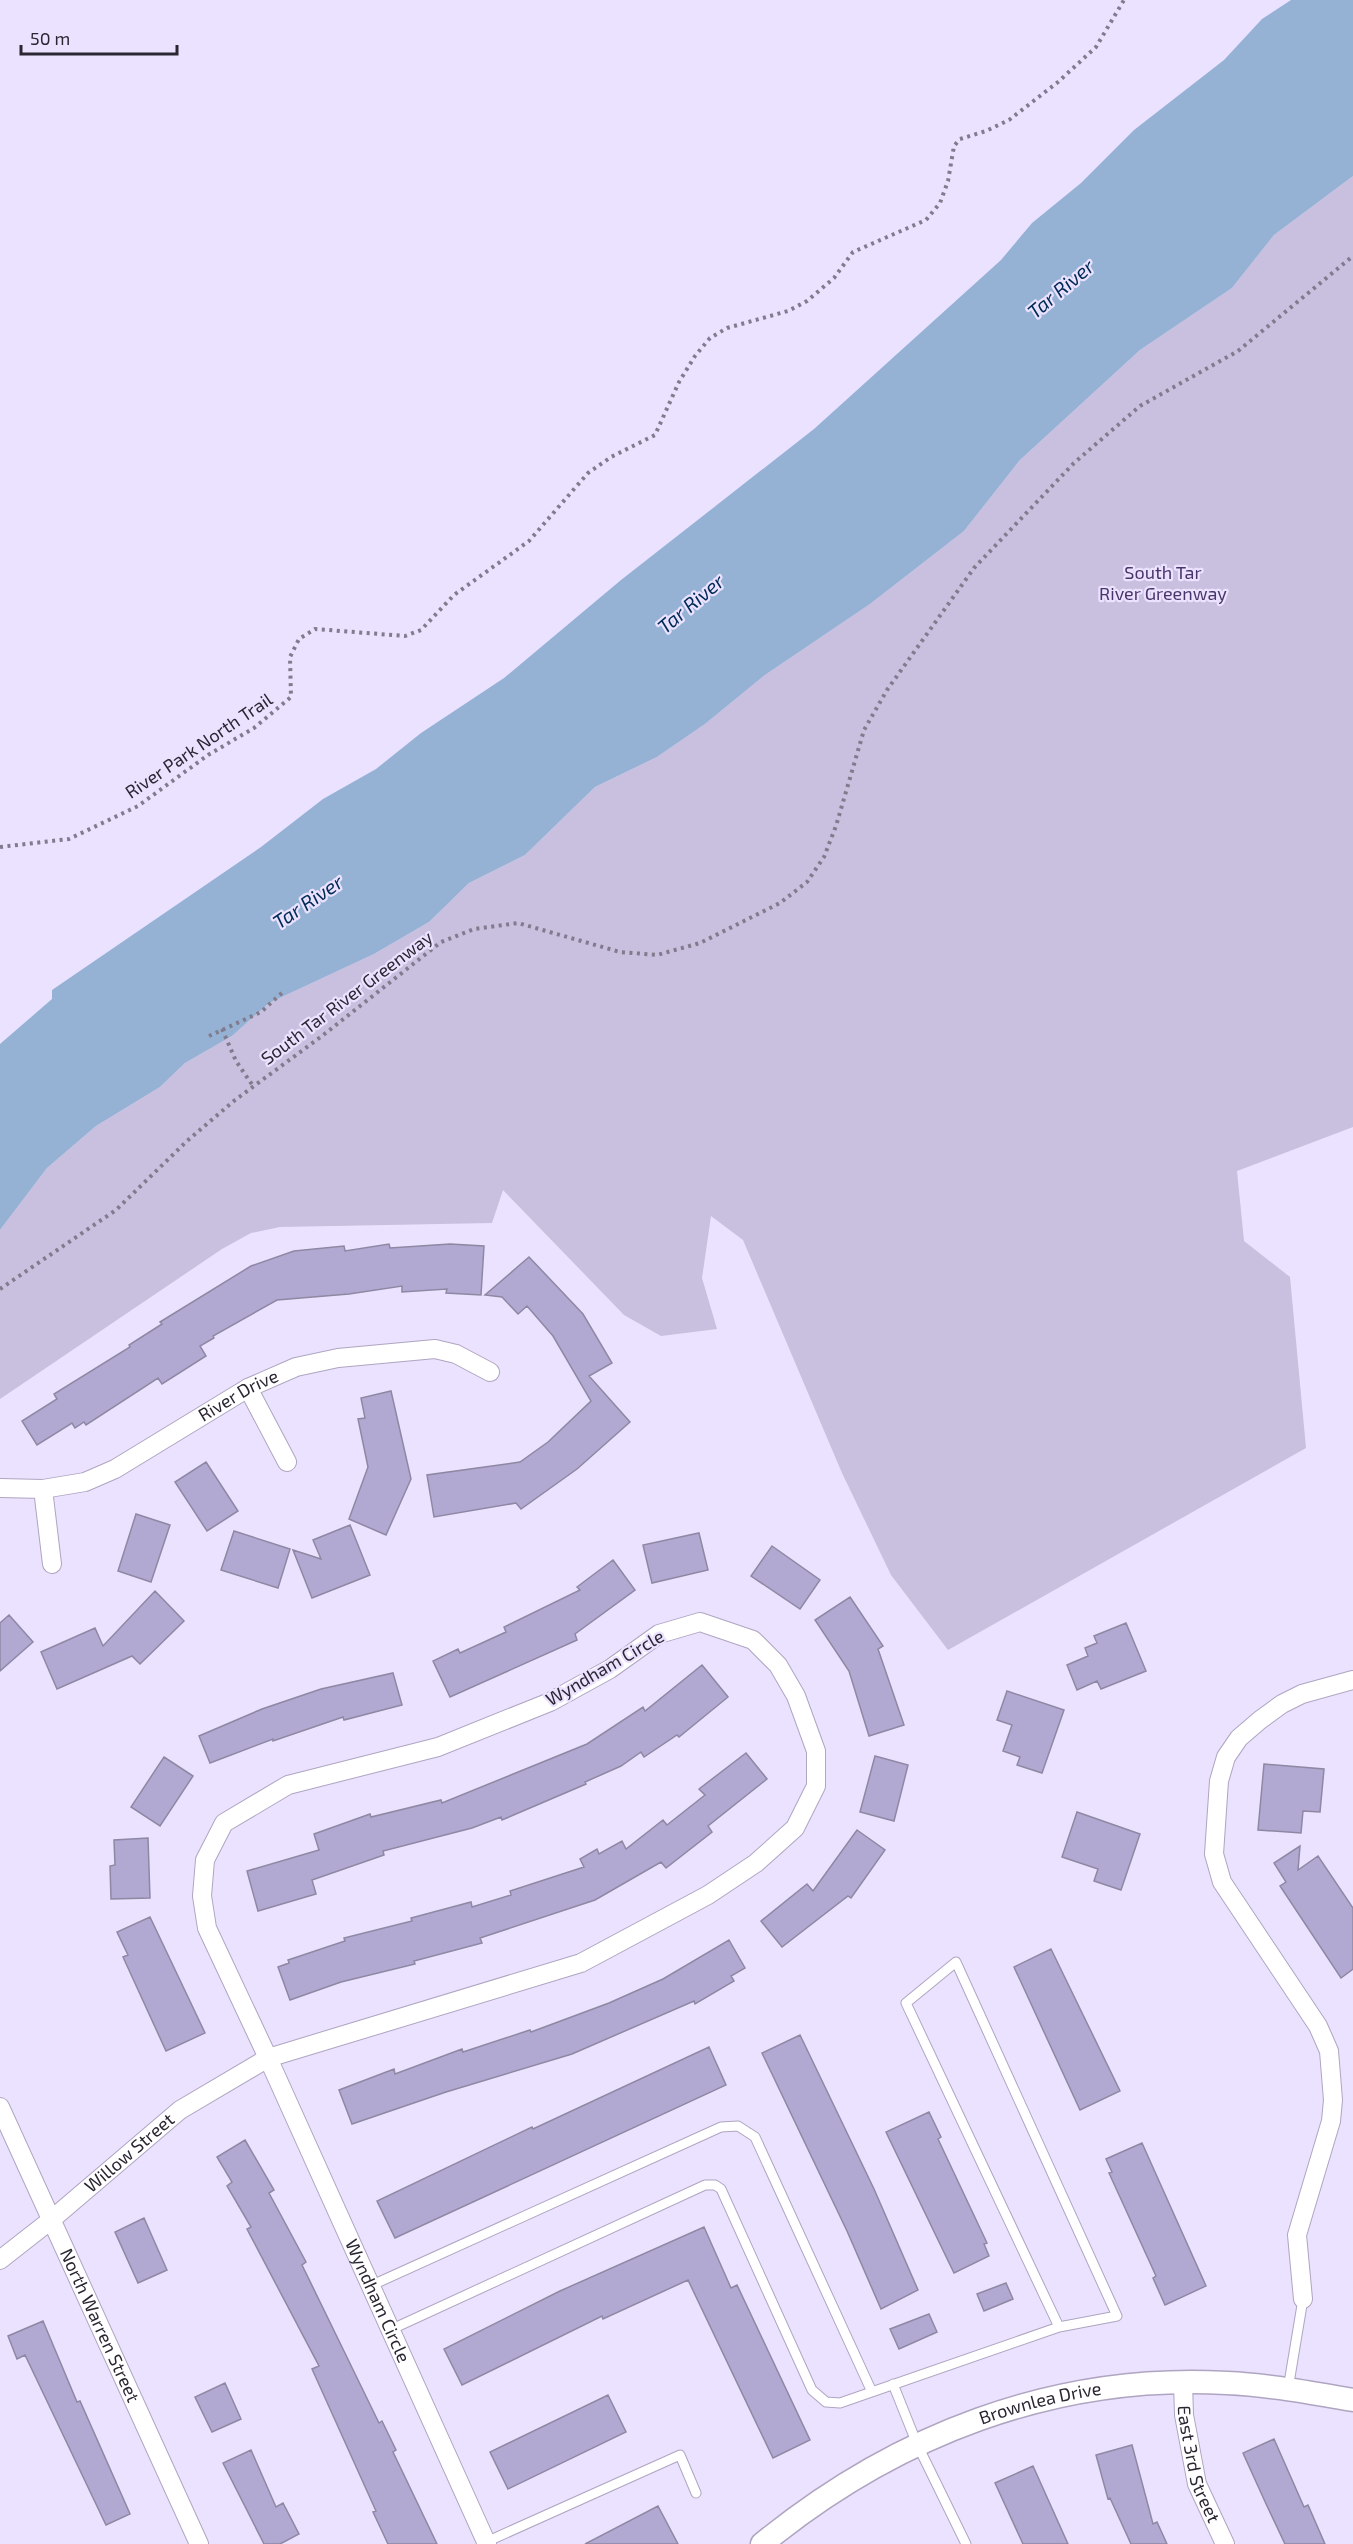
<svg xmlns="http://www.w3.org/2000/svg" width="1353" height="2544" font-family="'Exo 2',sans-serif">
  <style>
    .green { fill: #c9bfde }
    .water { fill: #95b2d5 }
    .building { fill: #b2a9d2; stroke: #8e88a3; stroke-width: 1.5 }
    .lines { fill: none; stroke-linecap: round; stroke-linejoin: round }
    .service-casing { stroke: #afa5c1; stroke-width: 11 }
    .minor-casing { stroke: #afa5c1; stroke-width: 20 }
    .tertiary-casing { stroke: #afa5c1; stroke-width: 25 }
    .path { stroke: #817b8e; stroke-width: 4; stroke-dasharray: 3 4.5; stroke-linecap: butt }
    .service { stroke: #fff; stroke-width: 9 }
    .minor { stroke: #fff; stroke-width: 18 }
    .tertiary { stroke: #fff; stroke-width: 22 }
    .labels { text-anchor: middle; stroke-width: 4.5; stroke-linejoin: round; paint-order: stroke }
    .park-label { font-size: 18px; fill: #4a356a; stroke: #ebe2ff }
    .street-label { font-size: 18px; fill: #2b2732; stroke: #ebe2ff }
    .water-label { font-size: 20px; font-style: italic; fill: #002a55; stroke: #ebe2ff }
  </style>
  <rect width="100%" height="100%" fill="#ebe2ff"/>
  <path class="green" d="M1353,176V1127L1237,1171L1244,1241L1290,1277L1306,1448L948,1650L891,1575L842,1473L743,1240L711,1216L702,1278L717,1329L661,1336L624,1315L503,1190L492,1223L280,1227L251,1233L222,1249L0,1399V1230L47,1168L96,1126L160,1087L185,1063L232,1036L269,1003L374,954L429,922L469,883L525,855L595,787L657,757L705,724L765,675L870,604L964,531L1020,460L1140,350L1232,288L1274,235Z"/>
  <path class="water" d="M1291,0H1353V176L1274,235L1232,288L1140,350L1020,460L964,531L870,604L765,675L705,724L657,757L595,787L525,855L469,883L429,922L374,954L269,1003L232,1036L185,1063L160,1087L96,1126L47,1168L0,1230V1044L52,999V990L261,847L323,799L376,769L421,733L504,678L621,580L814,429L1001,260L1032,223L1081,183L1134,130L1224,60L1262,19Z"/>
  <path class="building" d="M389,1244L390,1248L450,1244L484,1246L481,1295L446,1293L447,1289L402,1292V1286L349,1294L277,1300L213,1336L214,1338L200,1346L206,1356L162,1384L158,1378L86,1425L84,1422L75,1428L72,1423L37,1445L22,1421L57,1399L54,1394L130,1347L129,1345L162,1324L160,1322L251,1266L294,1251L344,1246L345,1251Z
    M529,1257L583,1314L612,1363L589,1376L630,1422L577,1469L521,1509L516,1503L434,1517L427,1475L520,1462L548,1442L591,1401L553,1336L527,1306L518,1314L502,1297L485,1295Z
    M391,1391L411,1479L386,1535L349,1519L368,1467L358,1419L365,1418L361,1398Z
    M206,1462L238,1511L207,1531L175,1482Z
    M136,1514L170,1525L151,1582L118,1571Z
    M350,1525L370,1575L312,1598L293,1550L321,1559L313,1540Z
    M234,1531L290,1549L278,1588L221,1570Z
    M699,1533L708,1570L652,1583L643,1545Z
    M772,1546L820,1580L800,1609L751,1576Z
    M613,1560L635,1590L575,1634L577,1640L450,1697L433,1661L458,1649L460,1653L506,1632L504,1627L580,1590L577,1587Z
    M155,1591L184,1621L140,1664L132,1656L57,1689L41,1652L95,1628L103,1646Z
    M850,1597L883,1646L878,1649L904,1725L869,1736L849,1671L815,1620Z
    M9,1615L33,1642L0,1671V1623Z
    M1126,1623L1146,1671L1101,1689L1097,1681L1077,1690L1067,1665L1088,1656L1085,1648L1097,1643L1094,1636Z
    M702,1665L728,1697L679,1737L677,1735L644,1757L641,1752L621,1766L585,1782L586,1784L502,1820L501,1817L472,1828L383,1851L384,1855L312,1880L316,1894L258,1911L247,1871L319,1850L314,1834L370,1814L371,1817L441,1800L442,1803L587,1744L643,1707L645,1711Z
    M393,1673L402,1705L344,1720L343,1717L273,1741V1739L210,1763L199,1736L262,1709L321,1689Z
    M1007,1691L1064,1710L1042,1773L1017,1765L1020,1757L1003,1751L1012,1725L997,1720Z
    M746,1753L767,1779L708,1826L712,1832L666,1868L661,1862L595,1900L480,1938L482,1943L414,1961L415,1964L341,1982L290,2000L278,1967L289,1963L288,1960L345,1941L344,1938L412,1921L411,1918L471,1902L472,1907L511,1895L510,1891L584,1867L580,1859L597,1849L599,1854L622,1841L626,1849L663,1820L667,1825L705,1795L699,1789Z
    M875,1756L908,1765L894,1821L860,1812Z
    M164,1757L193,1776L160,1826L131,1807Z
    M1264,1764L1324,1769L1320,1812L1303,1811L1301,1833L1258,1830Z
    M1077,1812L1140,1834L1121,1890L1094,1881L1098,1869L1062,1857Z
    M857,1830L885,1850L851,1898L848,1896L782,1947L761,1921L807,1884L813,1891Z
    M148,1838L150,1898L111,1899L110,1866L115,1865L114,1840Z
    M1300,1846L1298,1870L1318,1856L1353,1908V1969L1341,1978L1280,1886L1286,1882L1274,1863Z
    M150,1917L205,2033L166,2051L123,1957L128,1955L117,1932Z
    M729,1940L745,1968L731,1976L734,1981L695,2004L694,2001L572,2054L446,2092L352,2124L339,2090L394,2069L395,2074L462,2049L463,2052L530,2030L531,2032L609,2003L663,1979Z
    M1051,1949L1120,2091L1080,2110L1014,1967Z
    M800,2035L874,2189L918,2290L881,2309L847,2231L762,2053Z
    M709,2047L726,2085L395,2238L377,2201L532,2127L533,2129Z
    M929,2112L941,2137L938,2139L987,2243L984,2244L989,2256L954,2273L886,2132Z
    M245,2140L274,2190L269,2193L306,2262L302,2265L379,2423L382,2421L396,2450L393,2452L437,2544H388L373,2512L376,2511L312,2369L319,2366L247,2229L251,2227L227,2186L232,2182L217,2157Z
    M1142,2143L1206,2286L1165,2305L1153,2278L1156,2276L1109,2173L1112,2172L1106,2159Z
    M144,2218L167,2270L138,2283L115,2232Z
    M704,2227L731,2288L737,2285L810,2440L773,2458L688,2280L603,2319L602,2316L462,2385L444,2349L560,2291Z
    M1006,2283L1013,2299L984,2311L977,2294Z
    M929,2314L937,2332L899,2349L890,2329Z
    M43,2321L77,2402L80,2401L130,2514L106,2525L25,2355L17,2359L8,2336Z
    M225,2383L241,2419L212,2432L195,2397Z
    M608,2395L626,2432L508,2489L490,2452Z
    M1274,2439L1304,2507L1308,2505L1325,2544H1285L1267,2506L1243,2453Z
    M1132,2445L1153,2524L1157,2522L1167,2544H1131L1110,2498L1108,2499L1096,2455Z
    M251,2450L276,2507L283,2503L299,2534L280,2544H264L223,2463Z
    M1033,2466L1068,2544H1023L995,2483Z
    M658,2506L678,2544H585Z"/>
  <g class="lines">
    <defs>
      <path id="service" d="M370,2286L721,2127L738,2126L755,2137L872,2392
        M390,2330L705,2185H715L721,2189L812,2390L826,2402L840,2403L1059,2327L1117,2316L956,1962L906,2003L1059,2327
        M893,2384L917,2444L966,2544
        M1288,2389L1303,2299
        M486,2542L680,2455L696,2493"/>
      <g id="minor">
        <path d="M248,1388L287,1462"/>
        <path id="s1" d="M0,1488L43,1489L85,1482L115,1469L248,1388L296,1367L338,1358L435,1349L456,1354L490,1372"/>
        <path d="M43,1489L52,1564"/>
        <path d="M700,1622L753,1640L778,1665L796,1696L816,1751V1786L795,1828L756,1863L708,1895L581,1963L268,2058L207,1928L202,1896L205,1860L224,1823L288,1785L438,1747L550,1702L610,1669L659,1634Z"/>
        <path id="s2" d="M0,2107L199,2544"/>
        <path id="s3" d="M0,2260L51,2220L180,2110L268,2058L487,2544"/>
        <path d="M1303,2299L1297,2235L1331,2121L1333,2100L1329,2051L1318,2026L1222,1882L1214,1854L1219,1781L1226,1757L1239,1738L1260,1720L1282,1704L1302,1694L1353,1680"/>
        <path id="s4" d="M1183,2382L1184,2415L1197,2484L1225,2544"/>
      </g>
      <g id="tertiary">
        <path id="s5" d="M762,2544C894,2436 1054,2373 1227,2383C1270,2385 1311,2393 1353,2400"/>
      </g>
    </defs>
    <use href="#service" class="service-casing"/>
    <use href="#minor" class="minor-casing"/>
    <use href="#tertiary" class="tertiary-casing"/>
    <path class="path" d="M0,847L69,839L138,806L208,755L254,728L291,697L290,657L299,639L315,629L405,636L421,630L454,595L529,541L588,473L611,457L655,435L679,382L695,356L710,338L727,328L788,311L807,301L834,278L853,252L926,220L940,203L948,181L954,146L960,139L986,131L1009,120L1058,82L1096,47L1124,0
      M222,1029L236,1061L253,1086
      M209,1036L261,1012L285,990
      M0,1289L116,1210L187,1141L235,1100L322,1036L441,942L474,929L518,923L620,952L657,955L700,943L780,903L807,882L824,857L836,826L864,730L887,690L974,568L1074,463L1140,406L1238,351L1353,256"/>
    <use href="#service" class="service"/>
    <use href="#minor" class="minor"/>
    <use href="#tertiary" class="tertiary"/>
  </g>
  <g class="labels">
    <g class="park-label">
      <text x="1163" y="579">South Tar<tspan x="1163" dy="21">River Greenway</tspan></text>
    </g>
    <g class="street-label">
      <text transform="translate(199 746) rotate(-34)" y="6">River Park North Trail</text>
      <text transform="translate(347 998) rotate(-37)" y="6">South Tar River Greenway</text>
      <text dy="6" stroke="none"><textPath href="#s1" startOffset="262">River Drive</textPath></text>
      <text transform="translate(605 1668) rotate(-30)" y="6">Wyndham Circle</text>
      <text dy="6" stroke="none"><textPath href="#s3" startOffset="168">Willow Street</textPath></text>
      <text dy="6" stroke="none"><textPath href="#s3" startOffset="603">Wyndham Circle</textPath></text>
      <text dy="6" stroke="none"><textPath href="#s2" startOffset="240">North Warren Street</textPath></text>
      <text dy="6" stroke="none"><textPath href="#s5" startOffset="315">Brownlea Drive</textPath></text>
      <text dy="6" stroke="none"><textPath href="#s4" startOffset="84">East 3rd Street</textPath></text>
    </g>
    <g class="water-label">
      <text transform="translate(1061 289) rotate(-40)" y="7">Tar River</text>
      <text transform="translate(691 604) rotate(-40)" y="7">Tar River</text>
      <text transform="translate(308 902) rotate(-34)" y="7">Tar River</text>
    </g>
  </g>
  <path d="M21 45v9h156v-9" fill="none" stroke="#2b2732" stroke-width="3"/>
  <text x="30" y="45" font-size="18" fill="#2b2732" stroke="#ebe2ff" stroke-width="4.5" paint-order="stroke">50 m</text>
</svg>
